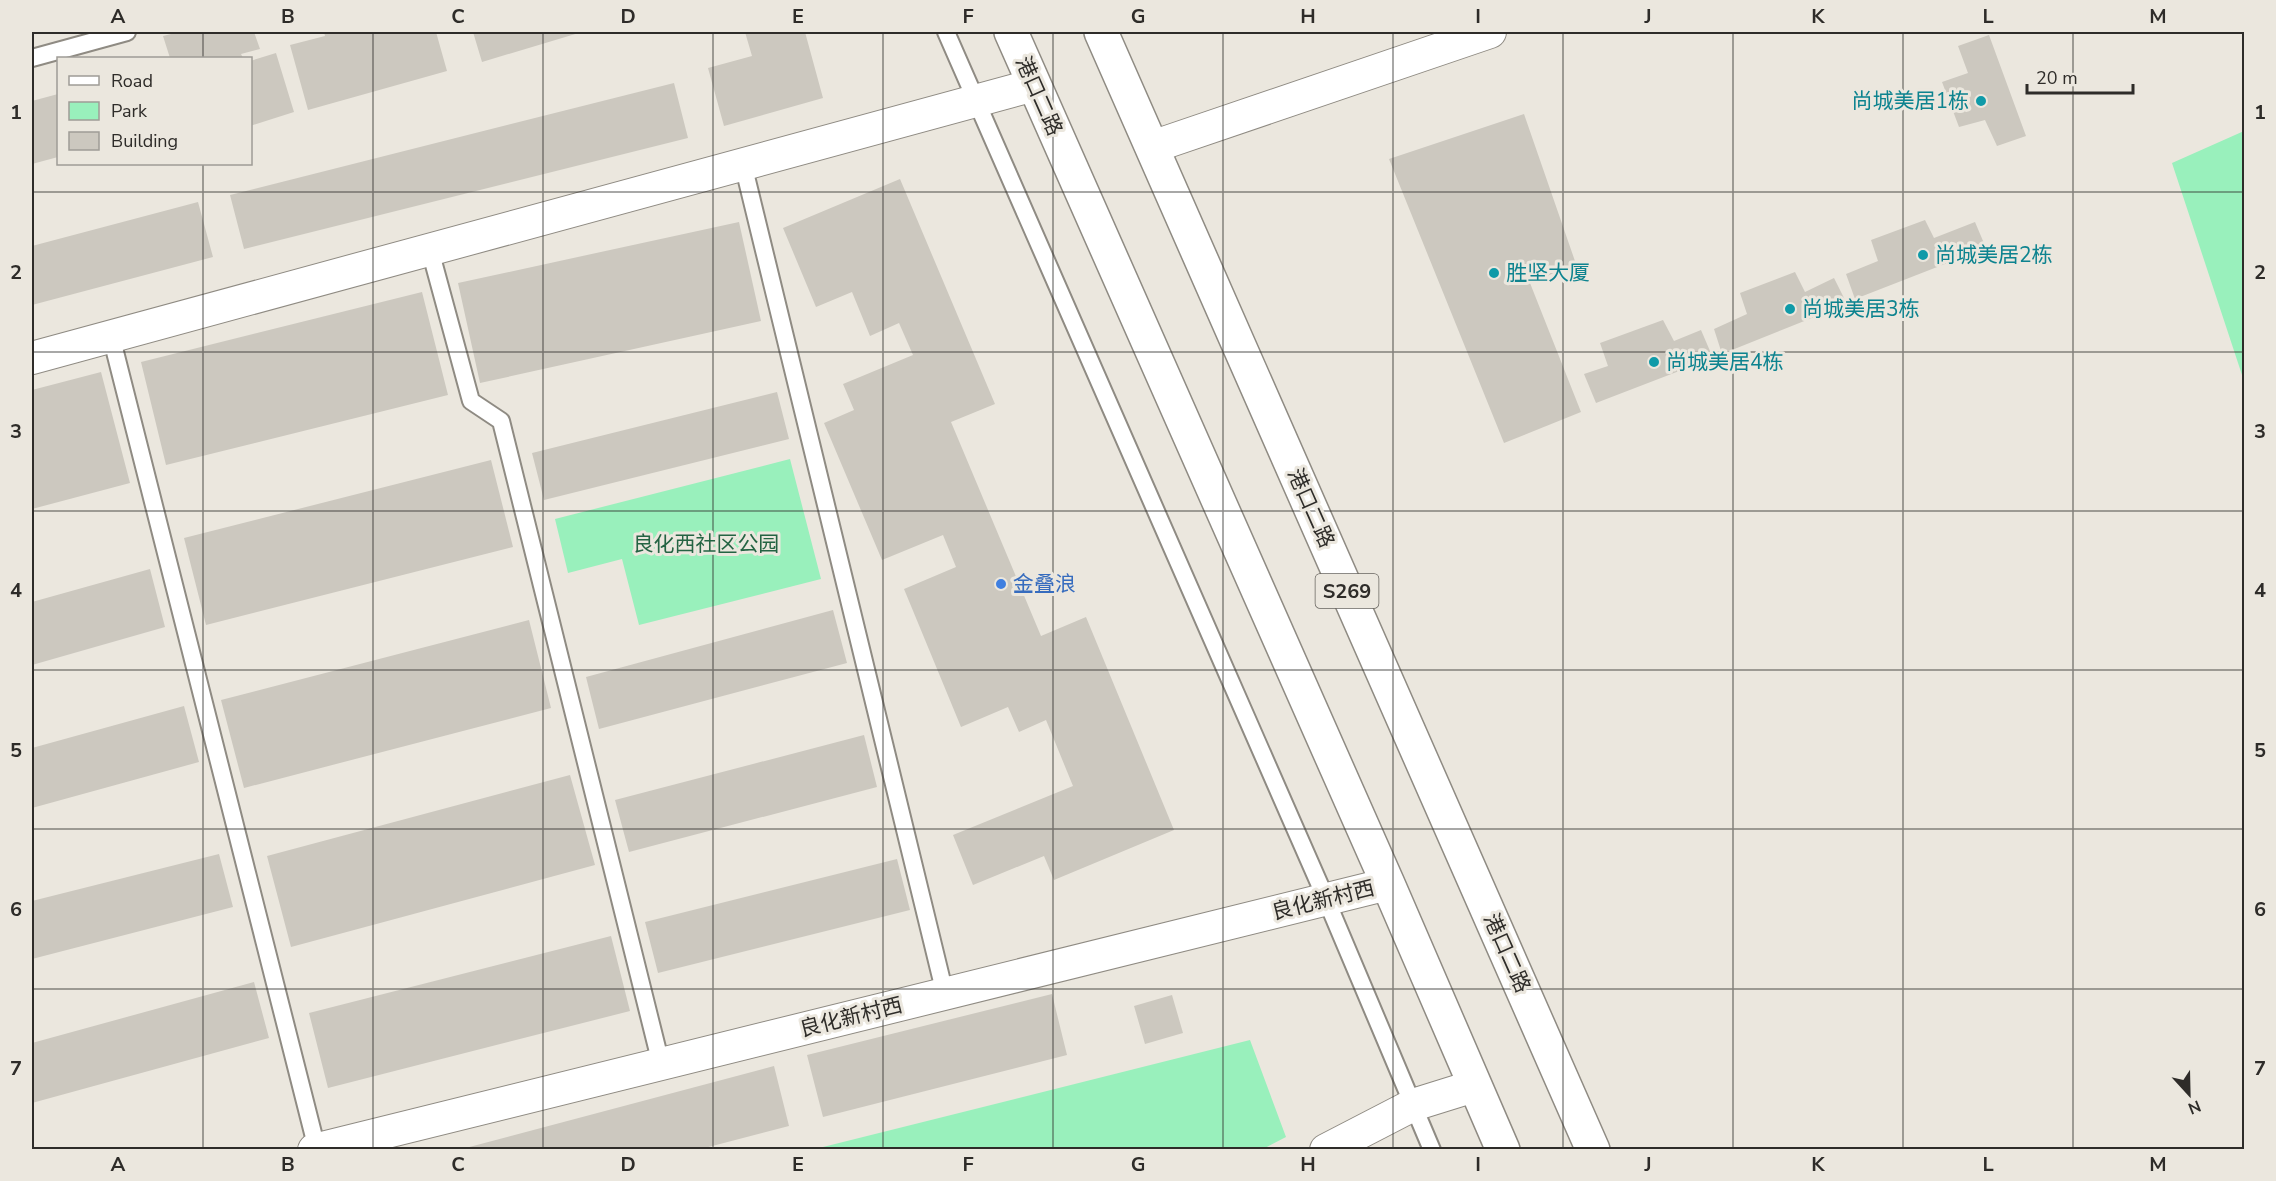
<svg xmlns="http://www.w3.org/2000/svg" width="2276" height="1181" font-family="'Nunito Sans','Noto Sans SC',sans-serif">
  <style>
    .green { fill: #99f0bc }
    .building { fill: #ccc8bf }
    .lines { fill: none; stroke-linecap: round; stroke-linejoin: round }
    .lane-casing { stroke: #8f8b83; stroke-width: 20 }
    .street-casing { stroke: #8f8b83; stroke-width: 34 }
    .primary-casing { stroke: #8f8b83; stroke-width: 36 }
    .lane { stroke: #fff; stroke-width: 16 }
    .street { stroke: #fff; stroke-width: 32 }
    .primary { stroke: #fff; stroke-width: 33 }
    .grid { fill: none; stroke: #2e2c29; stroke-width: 1.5; stroke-opacity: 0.55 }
    .culture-dot { fill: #0f9aa8; stroke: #ebe7de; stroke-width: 2 }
    .shop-dot { fill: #3f7fe0; stroke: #ebe7de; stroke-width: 2 }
    .labels { text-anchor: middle; stroke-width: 6; stroke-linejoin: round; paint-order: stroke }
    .shield { fill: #ebe7de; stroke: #67645f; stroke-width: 1.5 }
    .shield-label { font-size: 20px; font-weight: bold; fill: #2e2c29 }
    .street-label { font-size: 21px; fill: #2e2c29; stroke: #ebe7de }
    .culture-label { font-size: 21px; fill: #0d838f; stroke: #ebe7de; text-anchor: start }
    .park-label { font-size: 21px; fill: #246443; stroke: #ebe7de }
    .shop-label { font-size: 21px; fill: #366cbe; stroke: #ebe7de; text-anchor: start }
    .neatline { fill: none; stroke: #2e2c29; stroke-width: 2 }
    .grid-label { font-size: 20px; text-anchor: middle; font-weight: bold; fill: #2e2c29 }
  </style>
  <rect width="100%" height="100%" fill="#ebe7de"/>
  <path class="green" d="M2244,131V381L2172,163Z
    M790,459L821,579L639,625L622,559L568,573L555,519Z
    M1250,1040L1286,1137L1263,1149H815Z"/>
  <path class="building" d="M179,32H254L260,49L241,54L243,58H170L163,36Z
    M324,32H436L447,71L308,110L290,45L325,36Z
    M473,32H582L482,62Z
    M745,32H805L823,98L724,126L708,68L752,56Z
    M1989,35L2026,136L1997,146L1985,120L1959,127L1942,82L1968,73L1958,46Z
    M276,53L294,112L250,126V61Z
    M674,83L688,138L244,249L230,195Z
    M58,94V157L32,164V101Z
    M1524,114L1576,264L1530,283L1581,412L1504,443L1389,159Z
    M900,179L995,404L951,422L1041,636L1086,617L1174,830L1054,880L1044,856L973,885L953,835L1073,786L1046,720L1019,732L1008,707L961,727L904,589L956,567L943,535L882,560L824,423L854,410L843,384L913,355L899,323L870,336L852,292L816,307L783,228Z
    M198,202L213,257L32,305V246Z
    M1925,220L1934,238L1975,222L1986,248L1855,299L1846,274L1878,261L1871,240Z
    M739,222L761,321L480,383L458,283Z
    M1795,272L1805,292L1834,278L1847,304L1722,354L1714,329L1747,314L1740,293Z
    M422,292L448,395L166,465L141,362Z
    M1663,320L1674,341L1701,330L1713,358L1596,403L1584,374L1608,366L1600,343Z
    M101,372L130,483L32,509V390Z
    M777,392L789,439L544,500L532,453Z
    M491,460L513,547L206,625L184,538Z
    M150,569L165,627L32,665V602Z
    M833,610L847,663L599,729L586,677Z
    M529,620L551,708L244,788L221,700Z
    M184,706L199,762L32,808V748Z
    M864,735L877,787L629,852L615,800Z
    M570,775L595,865L291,947L267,856Z
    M219,854L233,907L32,959V901Z
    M897,859L910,910L658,973L645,922Z
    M611,936L630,1011L328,1088L309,1013Z
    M254,982L269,1038L32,1103V1043Z
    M1052,994L1067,1055L823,1117L807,1055Z
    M1172,995L1183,1033L1145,1044L1134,1006Z
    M774,1066L789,1126L697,1150H458Z"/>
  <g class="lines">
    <defs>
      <path id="lane" d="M946,32L1326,899L1432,1150
        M32,58L127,32
        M743,164L945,994
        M430,250L471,401L501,421L661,1064
        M111,336L317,1149"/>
      <path id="street" d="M1152,147L1490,32
        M32,358L1034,85
        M314,1150L1388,884
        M1326,1150L1413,1105L1474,1086"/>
      <path id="primary" d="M1011,32L1388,884L1503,1150
        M1101,32L1593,1150"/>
    </defs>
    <use href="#lane" class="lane-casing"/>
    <use href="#street" class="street-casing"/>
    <use href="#primary" class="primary-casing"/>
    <use href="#lane" class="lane"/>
    <use href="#street" class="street"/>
    <use href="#primary" class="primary"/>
  </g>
  <path class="grid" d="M203,32V58M373,32V1150M543,32V1150M713,32V1150M883,32V1150M1053,32V1150M1223,32V1150M1393,32V1150M1563,32V1150M1733,32V1150M1903,32V1150M2073,32V1150M203,164V1150M32,192H2244M32,352H2244M32,511H2244M32,670H2244M32,829H2244M32,989H2244"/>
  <g class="culture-dot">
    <circle cx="1981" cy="101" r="6"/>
    <circle cx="1923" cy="255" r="6"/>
    <circle cx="1494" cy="273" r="6"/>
    <circle cx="1790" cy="309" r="6"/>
    <circle cx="1654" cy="362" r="6"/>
  </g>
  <circle class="shop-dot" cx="1001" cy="584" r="6"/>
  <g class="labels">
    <rect class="shield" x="1315.5" y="574" width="63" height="34" rx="4.5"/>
    <g class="shield-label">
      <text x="1347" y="598">S269</text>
    </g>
    <g class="street-label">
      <text transform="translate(1039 96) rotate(66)" y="7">港口二路</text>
      <text transform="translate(1311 508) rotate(66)" y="7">港口二路</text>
      <text transform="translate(1323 900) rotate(-14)" y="7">良化新村西</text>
      <text transform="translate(1507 953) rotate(66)" y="7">港口二路</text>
      <text transform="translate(851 1017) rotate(-14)" y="7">良化新村西</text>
    </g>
    <g class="culture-label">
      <text x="1969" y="108" text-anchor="end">尚城美居1栋</text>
      <text x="1935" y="262">尚城美居2栋</text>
      <text x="1506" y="280">胜坚大厦</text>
      <text x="1802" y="316">尚城美居3栋</text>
      <text x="1666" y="369">尚城美居4栋</text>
    </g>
    <g class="park-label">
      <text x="706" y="551">良化西社区公园</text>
    </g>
    <g class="shop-label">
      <text x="1013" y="591">金叠浪</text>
    </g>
  </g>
  <rect width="2276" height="1181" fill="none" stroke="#ebe7de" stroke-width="66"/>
  <rect x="57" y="57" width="195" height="108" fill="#ebe7de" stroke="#9f9c96" stroke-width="1.5"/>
  <rect x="69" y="76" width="30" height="9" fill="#ffffff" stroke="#9f9c96" stroke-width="1.5"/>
  <text x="111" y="87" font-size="18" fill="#2e2c29">Road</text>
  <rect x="69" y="102" width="30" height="18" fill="#99f0bc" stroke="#9f9c96" stroke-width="1.5"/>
  <text x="111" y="117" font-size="18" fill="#2e2c29">Park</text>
  <rect x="69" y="132" width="30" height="18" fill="#ccc8bf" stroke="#9f9c96" stroke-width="1.5"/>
  <text x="111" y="147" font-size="18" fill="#2e2c29">Building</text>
  <g transform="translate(2189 1094) rotate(158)" stroke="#ebe7de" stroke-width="4.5" paint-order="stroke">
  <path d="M0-4.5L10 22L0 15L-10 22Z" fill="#2e2c29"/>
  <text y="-9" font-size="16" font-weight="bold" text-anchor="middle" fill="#2e2c29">N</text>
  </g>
  <path d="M2027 84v9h106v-9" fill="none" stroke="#2e2c29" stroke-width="3"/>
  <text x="2036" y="84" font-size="18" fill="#2e2c29" stroke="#ebe7de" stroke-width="4.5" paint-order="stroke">20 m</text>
  <rect x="33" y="33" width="2210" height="1115" class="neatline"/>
  <g class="grid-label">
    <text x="118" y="23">A</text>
    <text x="288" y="23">B</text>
    <text x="458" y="23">C</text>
    <text x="628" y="23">D</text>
    <text x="798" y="23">E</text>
    <text x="968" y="23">F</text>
    <text x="1138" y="23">G</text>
    <text x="1308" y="23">H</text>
    <text x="1478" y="23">I</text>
    <text x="1648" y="23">J</text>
    <text x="1818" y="23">K</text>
    <text x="1988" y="23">L</text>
    <text x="2158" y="23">M</text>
    <text x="16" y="119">1</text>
    <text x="2260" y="119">1</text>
    <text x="16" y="279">2</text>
    <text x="2260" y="279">2</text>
    <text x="16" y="438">3</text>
    <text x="2260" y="438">3</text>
    <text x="16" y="597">4</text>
    <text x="2260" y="597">4</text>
    <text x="16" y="757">5</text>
    <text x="2260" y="757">5</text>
    <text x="16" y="916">6</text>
    <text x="2260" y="916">6</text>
    <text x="16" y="1075">7</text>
    <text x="2260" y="1075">7</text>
    <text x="118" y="1171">A</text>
    <text x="288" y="1171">B</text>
    <text x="458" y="1171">C</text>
    <text x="628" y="1171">D</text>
    <text x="798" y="1171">E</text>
    <text x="968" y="1171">F</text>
    <text x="1138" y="1171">G</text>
    <text x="1308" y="1171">H</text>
    <text x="1478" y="1171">I</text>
    <text x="1648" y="1171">J</text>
    <text x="1818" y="1171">K</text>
    <text x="1988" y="1171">L</text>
    <text x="2158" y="1171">M</text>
  </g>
</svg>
